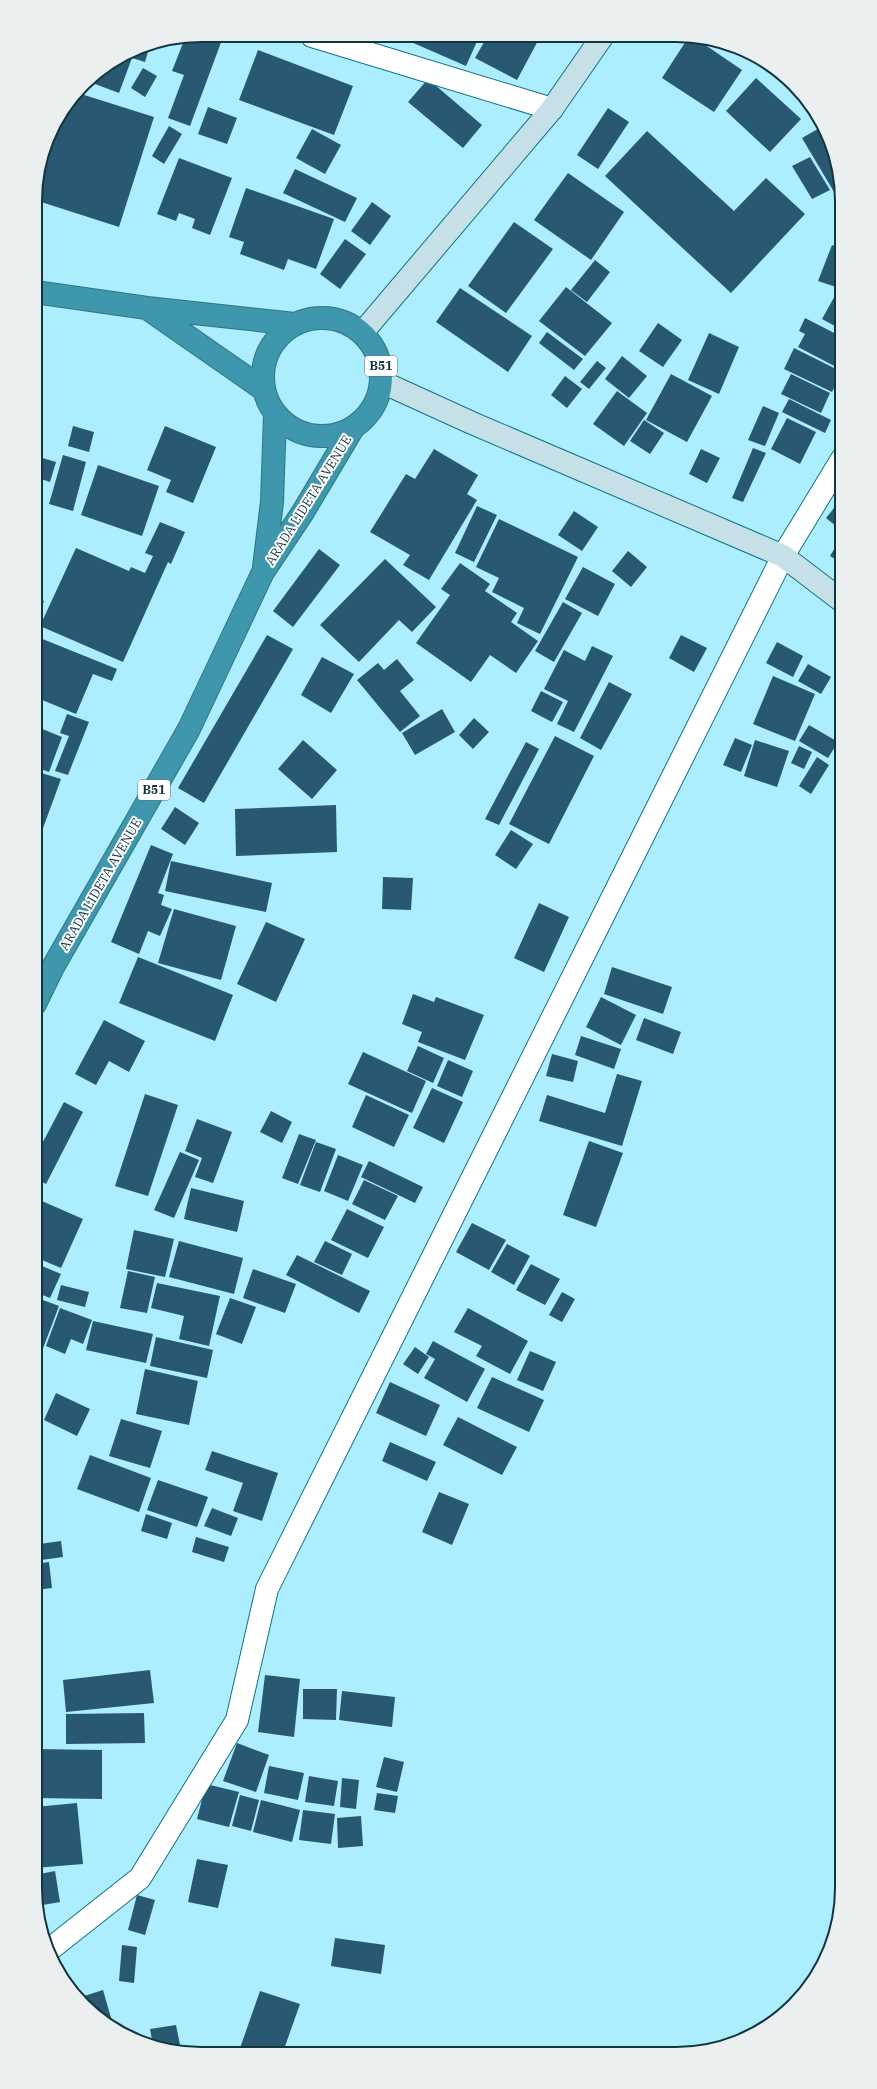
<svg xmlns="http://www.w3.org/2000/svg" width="877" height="2089" font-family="'IBM Plex Serif',serif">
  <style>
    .building { fill: #295872 }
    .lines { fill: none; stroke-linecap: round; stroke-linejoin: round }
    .street-casing { stroke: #127386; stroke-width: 24 }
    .secondary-casing { stroke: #127386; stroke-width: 24 }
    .highway-casing { stroke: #2f7586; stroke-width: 24 }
    .street { stroke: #fff; stroke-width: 22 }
    .secondary { stroke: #c5e0e6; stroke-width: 22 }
    .highway { stroke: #3e97ac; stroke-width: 22 }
    .labels { text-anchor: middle; stroke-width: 4; stroke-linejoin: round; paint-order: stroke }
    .shield { fill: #fff; stroke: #597278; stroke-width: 1 }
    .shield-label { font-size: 12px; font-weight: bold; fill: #12363e }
    .street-label { font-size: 13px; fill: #12363e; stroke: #fff }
    .rim { fill: none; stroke: #12363e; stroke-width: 2 }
  </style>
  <rect width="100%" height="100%" fill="#acedfe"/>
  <path class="building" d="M201,35L223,37L190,126L168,118L184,75L172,71L185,38Z
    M402,36H419L479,37L466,66L402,38Z
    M487,37H540L517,80L475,58Z
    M688,38H695L742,70L714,112L662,78Z
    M150,45L145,62L132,58L119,93L87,81L91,76L137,48Z
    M258,50L353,86L334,135L239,100Z
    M143,68L157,76L145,97L131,88Z
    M775,71L793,83L808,102L806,104L774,72Z
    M756,78L801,119L770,152L726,111Z
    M428,79L482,125L463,148L408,102Z
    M78,93L154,117L119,227L35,200V194L61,116Z
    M208,107L237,118L227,144L198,134Z
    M608,108L629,122L598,169L577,155Z
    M169,126L182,134L164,164L152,156Z
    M823,126L836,158L841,195L837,197L802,138Z
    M312,129L341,145L325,174L296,158Z
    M647,131L734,211L766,178L805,214L731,293L605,176Z
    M810,157L830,190L812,199L792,166Z
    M179,158L232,178L210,235L192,228L195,219L179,213L176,221L157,214Z
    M295,169L357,198L345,222L283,193Z
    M568,173L624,212L591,260L534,220Z
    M246,188L334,219L316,269L288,259L284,270L240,254L244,242L229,237Z
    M372,202L391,216L370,245L351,231Z
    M514,222L553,249L506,313L468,286Z
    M345,239L366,254L340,289L320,274Z
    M832,245L842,249V289L818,281Z
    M595,260L610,272L587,302L571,290Z
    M566,287L612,323L585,356L539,321Z
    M460,288L532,336L508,372L436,322Z
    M837,292L842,295V330L822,319Z
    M805,318L842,337V370L798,347L805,334L799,331Z
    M658,323L682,340L663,367L639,351Z
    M547,332L583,359L574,370L539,343Z
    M709,333L739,347L719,394L688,380Z
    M794,348L842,372L832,392L784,369Z
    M622,356L647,376L629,398L605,379Z
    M597,361L606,368L589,389L580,382Z
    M671,374L712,396L687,442L646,420Z
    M791,374L830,393L821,413L781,394Z
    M565,376L582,389L567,408L551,395Z
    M617,391L647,413L624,446L593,424Z
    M789,399L831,420L825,433L782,412Z
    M763,406L779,413L765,446L748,440Z
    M787,418L816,432L800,464L771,449Z
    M644,420L664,433L650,454L630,441Z
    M73,426L94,432L89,452L68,446Z
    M165,426L216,447L193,503L166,492L171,480L147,470Z
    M753,448L766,453L743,502L732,498Z
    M434,449L478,475L467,494L477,500L429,580L403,565L410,555L370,532L406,474L415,479Z
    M701,449L720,458L707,483L689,474Z
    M63,455L86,462L73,511L49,504Z
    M39,457L56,462L50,482L35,477V467Z
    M98,465L159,486L142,536L81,515Z
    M477,506L497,515L474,562L455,553Z
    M834,508L842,514V531L826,518Z
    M574,511L598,527L582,551L558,535Z
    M499,519L578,557L540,634L517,623L524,608L492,592L499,578L476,567Z
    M160,522L185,532L171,564L168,562L123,662L40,626L76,548L129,571L131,567L145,573L153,556L145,553Z
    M842,536V563L830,556Z
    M35,546L39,547L35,555Z
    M319,549L340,565L293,627L273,611Z
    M628,551L647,567L631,587L612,571Z
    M385,559L436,607L412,632L399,620L359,662L320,625Z
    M460,563L490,584L485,591L517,613L511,622L538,641L516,673L490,655L471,682L416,643L450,595L441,589Z
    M583,567L615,584L598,616L565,599Z
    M35,598L44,601L35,623Z
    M563,602L582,613L554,662L535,651Z
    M267,635L293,649L204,803L178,788Z
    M681,635L707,648L694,672L669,658Z
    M40,638L117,669L112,681L93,674L76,714L35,697V649Z
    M777,642L803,656L793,677L766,663Z
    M592,646L613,656L574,732L557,724L568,701L544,689L564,650L585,661Z
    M322,657L354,674L331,713L301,695Z
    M397,659L414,680L400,691L420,716L400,732L357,680L378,663L384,670Z
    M808,664L831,677L821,694L798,681Z
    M773,676L815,694L795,741L753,724Z
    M609,682L632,694L601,750L580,738Z
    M541,691L563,702L552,722L531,711Z
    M442,709L455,732L415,755L402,733Z
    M67,714L89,722L68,775L55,771L69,736L60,733Z
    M474,718L489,732L473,749L459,735Z
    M809,725L838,742L828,758L799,741Z
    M35,726L62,737L49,772L35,767Z
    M555,736L594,756L549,844L509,824Z
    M735,738L752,745L741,772L723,765Z
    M303,740L337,770L312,799L278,769Z
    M755,740L789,751L777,787L744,776Z
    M526,742L539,749L499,825L485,819Z
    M799,746L812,752L804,769L791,763Z
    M817,757L829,765L811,794L799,786Z
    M35,771L61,779L35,850Z
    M336,805L337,852L236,856L235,809Z
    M175,807L199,823L185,845L161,829Z
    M511,830L533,844L516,869L495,855Z
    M151,845L173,854L158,893L164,895L161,905L172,909L160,936L148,931L139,954L111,942Z
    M171,861L272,883L266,912L165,891Z
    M383,877L413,878L411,910L382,909Z
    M539,903L569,917L544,972L514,958Z
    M174,909L236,926L221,980L158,963Z
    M266,922L305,939L276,1002L237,984Z
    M138,957L233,995L215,1041L119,1003Z
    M612,967L672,987L663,1014L604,994Z
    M413,994L434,1002L436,997L484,1015L465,1060L418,1042L422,1032L402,1024Z
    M601,997L636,1015L621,1045L586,1027Z
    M644,1018L681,1032L673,1054L636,1040Z
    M104,1020L145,1041L129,1072L109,1061L96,1085L75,1074Z
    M581,1036L621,1049L614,1069L575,1055Z
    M418,1046L444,1058L433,1083L407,1071Z
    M363,1052L426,1081L412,1113L348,1084Z
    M552,1054L578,1061L573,1082L546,1076Z
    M448,1060L473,1071L462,1097L437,1086Z
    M617,1074L642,1081L622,1146L539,1121L547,1095L605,1113Z
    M432,1088L463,1102L444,1143L413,1128Z
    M145,1094L178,1105L148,1196L115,1186Z
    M366,1095L409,1115L394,1147L352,1127Z
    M64,1102L83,1112L46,1184L35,1178V1157Z
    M271,1111L292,1122L282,1143L260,1132Z
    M197,1119L232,1132L213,1183L195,1177L202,1158L185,1151Z
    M299,1134L316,1140L298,1184L282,1178Z
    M589,1141L623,1153L596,1227L563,1215Z
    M316,1142L336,1149L320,1192L300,1185Z
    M180,1152L199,1160L174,1218L154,1210Z
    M338,1155L363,1165L348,1201L324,1191Z
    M369,1161L423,1187L415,1203L361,1177Z
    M364,1180L398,1196L385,1220L352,1204Z
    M191,1188L244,1201L237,1232L184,1219Z
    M35,1198L83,1219L61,1268L35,1257Z
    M347,1209L384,1227L368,1258L331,1240Z
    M472,1223L506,1240L489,1270L456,1252Z
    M134,1230L174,1239L165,1277L126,1269Z
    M179,1241L243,1258L234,1294L169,1277Z
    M325,1241L352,1254L342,1275L314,1262Z
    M507,1244L530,1256L514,1285L491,1272Z
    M297,1255L370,1291L359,1313L286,1275Z
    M35,1263L61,1274L50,1298L35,1292Z
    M531,1264L560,1279L545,1305L516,1290Z
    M253,1269L296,1284L285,1313L243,1298Z
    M128,1271L155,1277L147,1313L120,1308Z
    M157,1283L220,1296L209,1346L179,1339L184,1316L151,1308Z
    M61,1285L89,1292L85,1307L57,1300Z
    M562,1292L575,1299L562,1322L549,1315Z
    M35,1297L59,1306L39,1359L35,1358Z
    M230,1298L256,1307L242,1344L216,1334Z
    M60,1308L92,1320L83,1344L71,1339L65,1354L46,1346Z
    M468,1308L528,1341L510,1374L476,1356L482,1346L454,1332Z
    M93,1321L153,1334L146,1363L86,1350Z
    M156,1337L213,1350L207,1378L150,1366Z
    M433,1341L485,1369L467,1402L424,1378L435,1359L426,1354Z
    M415,1347L429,1357L418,1374L403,1364Z
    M530,1351L556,1362L543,1391L517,1380Z
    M145,1369L198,1381L189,1425L136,1414Z
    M492,1377L544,1400L529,1432L477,1408Z
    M390,1382L440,1405L426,1436L376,1413Z
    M56,1393L90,1409L77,1436L44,1420Z
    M458,1417L517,1447L502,1475L443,1445Z
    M121,1419L162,1431L150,1468L109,1456Z
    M390,1442L436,1462L427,1481L382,1461Z
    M212,1451L278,1473L262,1521L233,1511L243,1483L205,1470Z
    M90,1455L151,1478L139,1512L77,1489Z
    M158,1480L208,1497L197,1527L147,1510Z
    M439,1492L469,1504L452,1545L422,1532Z
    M212,1508L238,1518L231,1536L204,1526Z
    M146,1514L172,1523L167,1539L141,1531Z
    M196,1537L229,1547L224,1562L192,1552Z
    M61,1541L63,1557L41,1560L39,1544Z
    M49,1562L52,1588L35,1590V1564Z
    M150,1670L154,1703L66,1712L63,1680Z
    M265,1675L300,1679L294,1737L258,1732Z
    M303,1689H337L336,1720L303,1719Z
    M342,1691L395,1697L392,1727L339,1720Z
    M35,1706L40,1725L35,1726Z
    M144,1713L145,1743L66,1744V1714Z
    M237,1743L269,1755L256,1792L223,1781Z
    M35,1749L102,1750V1799L35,1798Z
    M384,1757L404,1762L397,1792L376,1787Z
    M269,1766L304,1773L298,1800L264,1793Z
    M309,1776L338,1781L334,1806L305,1802Z
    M342,1778L359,1780L356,1809L340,1807Z
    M206,1784L239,1792L229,1827L197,1819Z
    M377,1793L398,1796L395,1813L374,1810Z
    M240,1795L259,1800L251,1831L232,1826Z
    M261,1800L300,1810L292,1842L253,1832Z
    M77,1803L83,1864L35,1868V1807Z
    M303,1810L335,1814L331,1844L299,1840Z
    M361,1816L363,1846L338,1848L337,1818Z
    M197,1859L228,1865L218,1908L188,1902Z
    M55,1871L60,1902L37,1906L35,1875Z
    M137,1895L155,1900L145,1935L128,1930Z
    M335,1938L385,1945L381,1974L331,1966Z
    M122,1945L137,1947L134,1983L119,1981Z
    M103,1990L114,2028L84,2006L78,1998Z
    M260,1991L300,2004L283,2052L239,2051Z
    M176,2025L180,2045L162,2048L153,2045L150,2029Z
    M346,2049L347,2052H320V2050Z"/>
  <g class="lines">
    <defs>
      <path id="street" d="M312,36L552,109
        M49,1950L140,1878L237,1720L267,1589L783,556L842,459"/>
      <path id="secondary" d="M362,333L552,109L602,37
        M382,382L472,423L783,556L842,601"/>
      <path id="highway" d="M35,292L147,308L295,324
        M148,309L263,389
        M263 377a59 59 0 1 1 118 0a59 59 0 1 1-118 0Z
        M264,567L272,502L275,415
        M35,1004L53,967L189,729L263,572L303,512L353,428"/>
    </defs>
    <use href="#street" class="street-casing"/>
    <use href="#secondary" class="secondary-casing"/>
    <use href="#highway" class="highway-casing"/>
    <use href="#street" class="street"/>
    <use href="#secondary" class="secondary"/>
    <use href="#highway" class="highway"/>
  </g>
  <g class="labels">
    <g class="shield">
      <rect x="365" y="356" width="32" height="20" rx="3"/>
      <rect x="138" y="780" width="32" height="20" rx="3"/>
    </g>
    <g class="shield-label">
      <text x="381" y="370">B51</text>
      <text x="154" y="794">B51</text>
    </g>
    <g class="street-label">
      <text transform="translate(308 500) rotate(-58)" y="5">ARADA LIDETA AVENUE</text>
      <text transform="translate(100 884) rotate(-60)" y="5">ARADA LIDETA AVENUE</text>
    </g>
  </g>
  <path d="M0 0H877V2089H0ZM201 42H676A159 159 0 0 1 835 201V1888A159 159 0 0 1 676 2047H201A159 159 0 0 1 42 1888V201A159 159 0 0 1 201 42Z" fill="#eceff0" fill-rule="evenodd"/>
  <path class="rim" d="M201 42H676A159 159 0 0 1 835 201V1888A159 159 0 0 1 676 2047H201A159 159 0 0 1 42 1888V201A159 159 0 0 1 201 42Z"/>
</svg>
